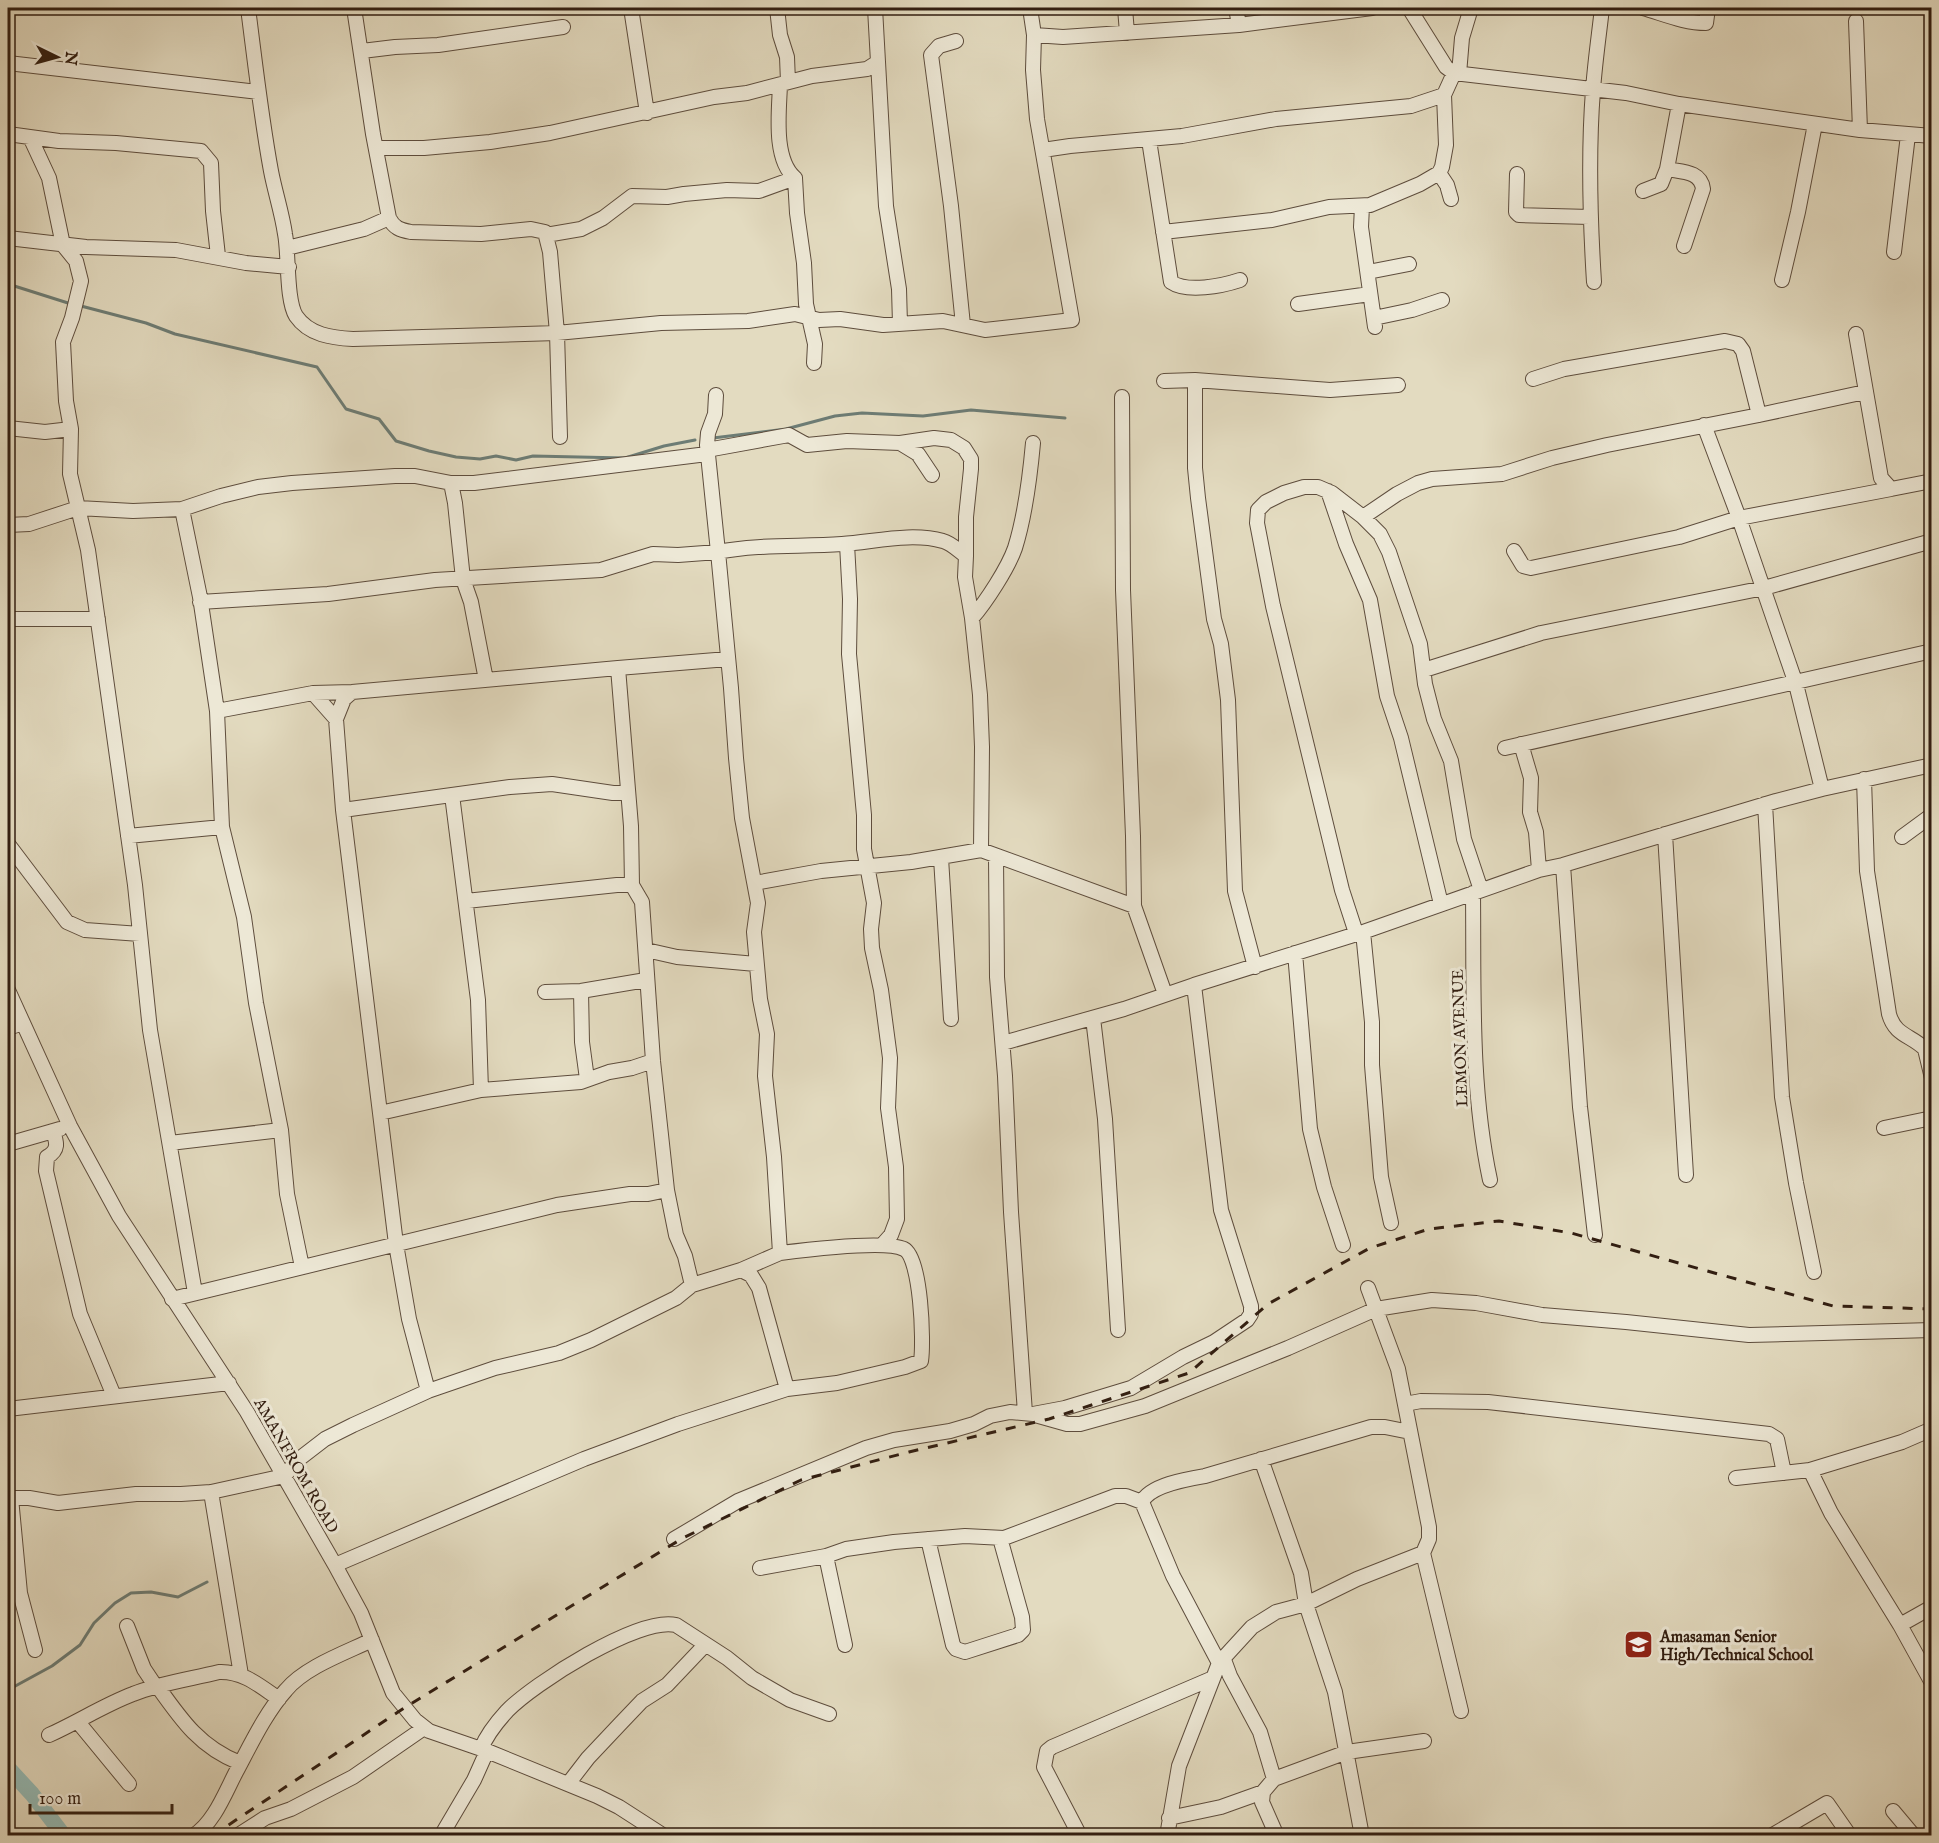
<svg xmlns="http://www.w3.org/2000/svg" width="1939" height="1843" font-family="'IM FELL English',serif">
  <style>
    .lines { fill: none; stroke-linecap: round; stroke-linejoin: round }
    .stream { stroke: #6d7c74; stroke-width: 3 }
    .river { stroke: #95bbb6; stroke-width: 16 }
    .minor-casing { stroke: #5e4d3d; stroke-width: 16 }
    .minor { stroke: #ede8d6; stroke-width: 14 }
    .rail { stroke: #321e11; stroke-width: 3; stroke-dasharray: 10 10; stroke-linecap: butt }
    .labels { text-anchor: middle; stroke-width: 6; stroke-linejoin: round; paint-order: stroke }
    .street-label { font-size: 16px; fill: #321e11; stroke: #ede8d6 }
    .poi-label { font-size: 16px; font-weight: bold; fill: #321e11; stroke: #ede8d6; text-anchor: start }
  </style>
  <rect width="100%" height="100%" fill="#e3dbc0"/>
  <filter id="stains"><feTurbulence type="fractalNoise" baseFrequency=".00333" numOctaves="4"/><feColorMatrix values="0 0 0 0 .2 0 0 0 0 .09 0 0 0 0 .02 0 0 0 .5 -.17"/></filter>
  <radialGradient id="worn" r=".72"><stop offset=".6" stop-color="#630" stop-opacity="0"/><stop offset="1" stop-color="#630" stop-opacity=".3"/></radialGradient>
  <g class="lines">
    <path class="stream" d="M8,284L68,303
      M81,306L146,323L175,334L317,367L346,409L379,419L396,441L429,451L456,457L480,459L496,456L516,460L533,456L625,458L664,446L695,440
      M713,438L786,429L835,416L862,413L923,416L971,410L1065,418
      M8,1690L52,1666L80,1645L94,1623L115,1603L131,1593L151,1592L178,1597L207,1582"/>
    <path class="river" d="M8,1768L32,1794L64,1836"/>
    <defs>
      <path id="minor" d="M248,8C255,62 261,117 271,171C275,192 282,213 285,234C289,254 286,300 296,316C309,335 332,338 353,339L557,333L661,323L748,321L795,314L819,320L840,319L883,325L943,321L985,330L1072,320L1037,119L1033,70L1034,35L1063,37L1239,25L1372,8
        M354,8L373,134L389,218C394,228 400,230 411,232L481,234L531,229L545,232L550,252L557,333L560,437
        M631,8L647,113
        M777,8L780,35L787,57L788,82
        M875,8L886,206L899,289L900,324
        M1030,8L1034,35
        M1125,8L1127,33
        M1236,8L1239,25
        M1409,8L1446,67L1454,73L1626,93L1679,104L1860,130L1932,136
        M1643,8C1664,14 1684,23 1706,23L1708,8
        M1856,21L1860,130
        M956,41L939,46L931,55L951,206L963,325
        M362,51L395,47L438,45L563,27
        M8,63L258,92
        M1459,74L1462,38L1471,8
        M780,85C779,112 773,159 795,178L797,213L804,263L806,304L815,344L814,363
        M8,134L59,141L116,143L201,151L211,163L213,211L218,256
        M30,137L49,178L63,245L76,261L81,281L72,318L63,342L66,401L71,429L70,474L88,550L135,885L150,1030L195,1293
        M1149,140L1171,282C1187,293 1222,286 1240,280
        M376,148H424L490,142L550,133L714,97L747,93L812,76L867,69L878,62
        M1043,150L1070,146L1182,136L1276,119L1411,106L1444,95L1454,73
        M1667,169C1682,172 1701,171 1703,189L1684,246
        M1439,173L1447,185L1451,199
        M1517,174L1516,212L1519,215L1590,217
        M1643,191L1661,184L1667,169L1679,104
        M1362,206L1361,227L1375,327
        M1163,232L1272,220L1329,207L1370,205L1420,184L1439,173L1442,167L1446,145L1444,95
        M546,235L581,229L603,218L632,196L667,197L684,194L727,190L759,191L795,178
        M8,238L86,247L176,250L246,263L289,267
        M287,248L364,229L389,218
        M1894,252L1908,135
        M1368,272L1409,264
        M1782,280L1798,212L1815,124
        M1594,282C1590,218 1588,154 1593,90C1595,62 1599,35 1602,8
        M1298,304L1370,294
        M1374,318L1412,310L1442,300
        M1856,334L1881,478L1891,489L1932,481
        M1533,379L1564,369L1725,341L1738,344L1743,351L1759,415
        M1195,380V468L1198,498L1214,619L1221,644L1228,700L1235,891L1255,967
        M1164,381L1195,380L1330,390L1398,385
        M1122,397L1123,590L1133,836L1134,906
        M1704,425L1739,518L1796,684L1822,789
        M8,428L45,432L71,429
        M900,443L918,454L932,475
        M707,450L789,435L807,445L847,441L900,443L934,438L951,440L964,448L971,459V469L966,517V556
        M451,483L455,503L463,579L471,602L486,680
        M1328,491L1346,544L1370,600L1387,696L1401,738L1441,904
        M182,509L200,597L217,711L222,827L244,917L256,1003L281,1130L287,1194L302,1267
        M1363,517L1397,494L1418,483L1432,479L1502,474L1552,458L1607,445L1759,415L1865,392
        M8,525L29,524L78,508L133,511L182,509L221,496L258,487L292,483L395,476H415L451,483H474L707,454
        M847,544L850,599L849,654L864,815V849L874,903L871,929L872,948L881,990L890,1058L888,1108L896,1167L897,1219L891,1235L883,1244
        M1514,551L1523,566L1531,568L1679,537L1739,518L1891,489
        M200,602L328,594L435,580L601,570L653,554L678,555L718,552L707,445L708,433L715,414L716,395
        M972,618C986,602 1008,568 1015,548C1025,516 1030,476 1033,443
        M8,619H98
        M618,668L728,659
        M1424,670L1541,633L1764,588L1932,541
        M352,692L344,699L336,719L343,810L396,1244L409,1319L428,1391
        M313,693L336,719
        M217,711L313,693L352,692L618,668L631,826L632,885
        M1521,744L1531,778L1530,812L1536,832L1539,870
        M1505,748L1932,651
        M1864,779L1867,871L1889,1014C1895,1036 1911,1035 1925,1049L1932,1078
        M452,795L478,1000L481,1090
        M1765,804L1782,1097L1796,1183L1814,1272
        M343,810L510,787L552,784L613,793H627
        M1665,834L1686,1175
        M128,836L222,827
        M1902,837L1932,815
        M8,844L67,922L85,930L140,934
        M996,856L997,977L1005,1076L1011,1212L1025,1413
        M941,858L951,1019
        M1563,865L1580,1107L1595,1235
        M755,883L821,871L911,862L981,850L1134,906L1165,994
        M1473,893C1474,989 1470,1086 1490,1180
        M466,901L617,885H632L642,902L653,1061L667,1190L676,1235L685,1256L692,1285L741,1270L780,1253L774,1157L765,1076L767,1034L760,999L754,932L758,903L742,818L736,758L731,688L718,552C759,544 800,547 842,544C874,542 911,532 943,541C951,543 959,551 966,556L965,577L972,618L980,695L982,747L981,850
        M1363,932L1372,1022V1065L1381,1177L1391,1223
        M1356,933L1342,890L1273,606L1257,523L1258,510L1266,502L1284,493L1304,487H1318L1332,493L1363,517L1380,534L1389,552L1420,644L1425,684L1434,719L1451,761L1464,839L1481,890
        M646,950L677,957L756,964
        M1295,953L1310,1129L1324,1187L1343,1245
        M8,990L70,1126L119,1216L247,1412L335,1565L361,1613L393,1693L415,1720L429,1731L487,1751L597,1796L619,1807L664,1836
        M581,991L582,1042L587,1079
        M545,992L581,991L646,980
        M1093,1018L1105,1119L1118,1330
        M8,1028L23,1023
        M1003,1043L1124,1009L1194,985L1363,932L1539,870L1563,865L1776,801L1822,789L1932,765
        M380,1113L481,1090L581,1082L609,1072L632,1068L653,1061
        M1884,1128L1932,1118
        M53,1131C57,1143 59,1150 47,1157L46,1171L80,1314L114,1396
        M170,1143L281,1130
        M8,1144L60,1129
        M741,1270L751,1275L759,1288L787,1389
        M1368,1288L1398,1369L1429,1527V1539L1423,1553L1461,1711
        M172,1299L557,1205L630,1194H648L667,1190
        M1405,1404L1421,1401L1488,1402L1769,1434L1777,1439L1784,1473
        M8,1409L229,1383
        M1035,1415L1067,1424H1080L1145,1406L1288,1348L1376,1309L1432,1300L1476,1303L1542,1315L1626,1322L1749,1335L1932,1330
        M1932,1429L1902,1442L1810,1470L1831,1513L1900,1625L1932,1683
        M1261,1459L1301,1573L1306,1604L1335,1692L1362,1836
        M1736,1478L1810,1470
        M211,1492L241,1675
        M8,1498H29L58,1503L136,1494H181L211,1492L284,1476L299,1459L325,1439L353,1425L428,1391L495,1368L559,1353L591,1340L676,1298L692,1285
        M11,1498L20,1593L35,1650
        M1142,1502L1173,1576L1219,1663L1179,1766L1167,1836
        M674,1539L738,1501L866,1448L894,1440L950,1431L974,1424L990,1416L1010,1412L1033,1414L1065,1408L1131,1388L1183,1357L1214,1342L1247,1320L1251,1314V1306L1221,1210L1194,985
        M928,1539L953,1645L956,1649L965,1652L1018,1635L1023,1630L1022,1617L1000,1538
        M826,1556L845,1645
        M335,1565L584,1459L678,1424L787,1389L837,1383L905,1367L921,1361C924,1342 921,1257 904,1249C886,1240 804,1250 780,1253
        M760,1568L826,1556L846,1549L894,1542L965,1536L1004,1538L1115,1496H1126L1142,1502C1150,1485 1187,1479 1205,1476L1371,1427H1385L1410,1432
        M1900,1625L1932,1607
        M127,1626L144,1669L156,1687
        M1223,1657L1230,1676L1260,1732L1274,1779
        M1219,1663L1252,1627L1276,1612L1306,1604L1357,1579L1423,1553
        M158,1687C182,1721 201,1748 240,1763
        M78,1722L129,1784
        M49,1735C78,1722 104,1705 133,1694C160,1683 191,1679 219,1672C243,1671 260,1686 279,1699
        M481,1749C487,1734 496,1723 507,1711C533,1684 639,1616 676,1625L727,1658L752,1678L790,1700L829,1714
        M568,1784L588,1758L621,1723L642,1701L667,1685L705,1645
        M1893,1811L1914,1836
        M1169,1818L1221,1807L1263,1792
        M193,1836C214,1823 225,1793 236,1772C250,1746 266,1712 286,1690C305,1667 345,1653 372,1640
        M237,1836L265,1818L291,1809L353,1777L424,1728
        M441,1836L474,1780L487,1751
        M1080,1836L1044,1767L1047,1751L1052,1747L1213,1678
        M1277,1836L1262,1802L1263,1792L1274,1779L1347,1752L1424,1741
        M1771,1836L1827,1803L1850,1836"/>
    </defs>
    <use href="#minor" class="minor-casing"/>
    <use href="#minor" class="minor"/>
    <path class="rail" d="M212,1836L404,1708L683,1538L801,1480L909,1452L1049,1419L1189,1373L1268,1304L1370,1248L1429,1229L1499,1221L1571,1233L1833,1306L1932,1309"/>
  </g>
  <defs>
    <symbol id="school-square" viewBox="-11 -11 22 22"><rect x="-9" y="-9" width="18" height="18" rx="4" fill="#8f2418" stroke="#ede8d6"/><path d="M0-5L7-2L0 1L-7-2ZM-4 1L0 2.5L4 1V4Q0 6-4 4Z" fill="#fff"/></symbol>
  </defs>
  <g fill-rule="evenodd">
    <use href="#school-square" x="1622" y="1628" width="33" height="33"/>
  </g>
  <g class="labels">
    <g class="street-label">
      <text transform="translate(1459 1038) rotate(-92)" y="6">LEMON AVENUE</text>
      <text transform="translate(297 1465) rotate(60)" y="6">AMANFROM ROAD</text>
    </g>
    <g class="poi-label">
      <text x="1660" y="1642">Amasaman Senior<tspan x="1660" dy="18">High/Technical School</tspan></text>
    </g>
  </g>
  <rect width="1939" height="1843" fill="none" stroke="#e3dbc0" stroke-width="30"/>
  <rect x="9" y="9" width="1921" height="1825" fill="none" stroke="#321e11" stroke-width="3"/>
  <rect x="15" y="15" width="1909" height="1813" fill="none" stroke="#321e11" stroke-width="1.5"/>
  <g transform="translate(57 57) rotate(95)" stroke="#ede8d6" stroke-width="4.5" paint-order="stroke">
  <path d="M0-4.5L10 22L0 15L-10 22Z" fill="#321e11"/>
  <text y="-9" font-size="16" font-weight="bold" text-anchor="middle" fill="#321e11">N</text>
  </g>
  <path d="M30 1804v9h142v-9" fill="none" stroke="#321e11" stroke-width="3"/>
  <text x="39" y="1804" font-size="18" fill="#321e11" stroke="#ede8d6" stroke-width="4.5" paint-order="stroke">100 m</text>
  <rect width="100%" height="100%" filter="url(#stains)"/>
  <rect width="100%" height="100%" fill="url(#worn)"/>
</svg>
